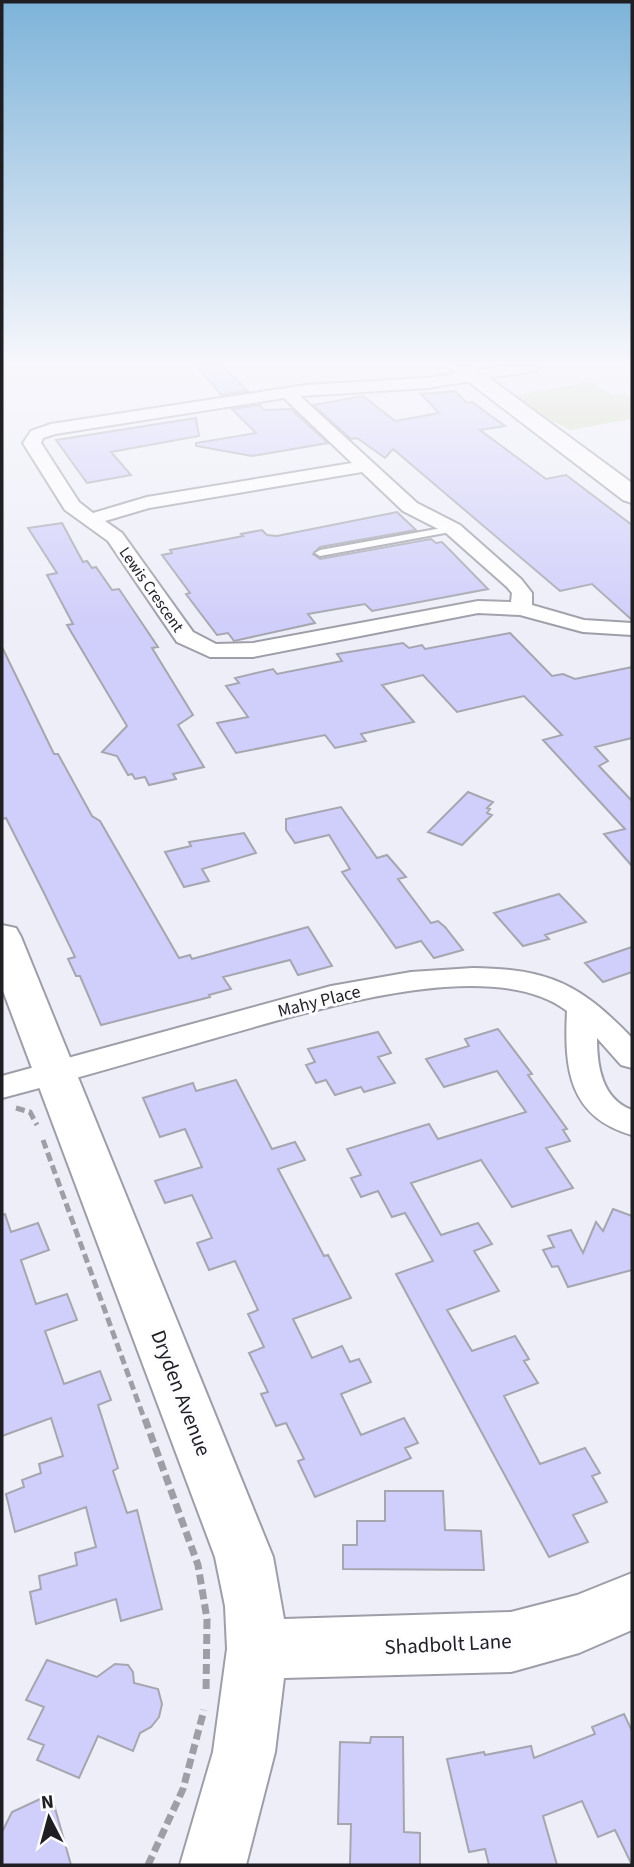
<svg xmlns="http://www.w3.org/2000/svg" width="634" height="1867" font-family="'Source Sans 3',sans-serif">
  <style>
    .green { fill: #d2dab5 }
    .building { fill: #d0cefa; stroke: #a6a6b0; stroke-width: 2 }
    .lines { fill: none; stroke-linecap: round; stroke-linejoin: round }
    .lane-casing { stroke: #9e9ea8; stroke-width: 4 }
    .street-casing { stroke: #9e9ea8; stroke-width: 4 }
    .secondary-casing { stroke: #9e9ea8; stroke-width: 4 }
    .path-far1 { stroke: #9e9ea6; stroke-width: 5; stroke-dasharray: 9 4.5; stroke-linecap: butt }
    .path { stroke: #9e9ea6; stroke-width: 7; stroke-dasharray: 10 5; stroke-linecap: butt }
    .lane { fill: #fff; fill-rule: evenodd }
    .street { fill: #fff; fill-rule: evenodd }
    .secondary { fill: #fff; fill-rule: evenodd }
    .labels { text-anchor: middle; stroke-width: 6; stroke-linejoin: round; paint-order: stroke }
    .far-street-label { font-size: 16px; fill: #1f1f23; stroke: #fcfcff }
    .street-label { font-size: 18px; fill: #1f1f23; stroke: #fcfcff }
    .near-street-label { font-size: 21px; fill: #1f1f23; stroke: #fcfcff }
  </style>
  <rect width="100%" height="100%" fill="#eeeef9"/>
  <path class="green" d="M591,382L612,395L626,393L632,397V419L570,430L547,418L516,395Z"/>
  <path class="building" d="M197,366H223L248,391L221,395Z
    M455,391L467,403L472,402L505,426L480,430L546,479L566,475L632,525V620L592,584L560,591L393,449L385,458L357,438L351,439L313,405L363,396L395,421L439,413L421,394Z
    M260,405L264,410L291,409L328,443L252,456L196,446V443L256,433L232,409Z
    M196,418L199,436L111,452L131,475L87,483L56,440Z
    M397,512L416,530L320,547L313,554L320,559L431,539L436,543L442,542L488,589L372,611L365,604L308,614L315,623L234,641L228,633L217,635L186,594L190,593L162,555L172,553L170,550L243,536L241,534L262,530L267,535L277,536Z
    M62,523L83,562L87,561L92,568L96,567L112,590L119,589L158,647L152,648L193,715L178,725L204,767L173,774L176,779L149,785L145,777L135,779L132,774L128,775L117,756L102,752L127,726L67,625L73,624L47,575L57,573L28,528Z
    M510,633L552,676L563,674L575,679L632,667V738L595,747L608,761L599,766L632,801V866L604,834L625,829L543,740L562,735L524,696L457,712L423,675L382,685L414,722L361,734L366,741L335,748L325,735L236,753L217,723L248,717L226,686L239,683L235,678L273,669L277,674L342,661L337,654L403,643L409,648L422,645L425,649Z
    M2,647L54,754H58L92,816L100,821L179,958L190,955L192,959L308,927L332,966L298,975L290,960L223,977L231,989L209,995L210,997L101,1025L80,976H76L68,959L75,957L44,893L6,818L2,819Z
    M468,792L493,802L487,808L490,809L487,813L492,815L462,845L428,832Z
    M341,807L377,858L387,855L406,877L398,879L431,923L438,921L445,927L463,950L434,958L421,941L396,948L342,872L350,869L329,835L295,843L286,830V819Z
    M244,833L256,853L202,869L209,881L184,887L165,852L191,846L189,842Z
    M559,894L586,922L545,935L549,939L523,946L494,913Z
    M632,947V972L603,982L585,963Z
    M498,1029L532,1074L528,1075L567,1129L563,1130L570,1141L546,1148L573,1188L512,1207L481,1160L411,1183L441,1235L478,1223L492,1244L474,1251L499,1291L447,1310L472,1351L515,1336L529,1359L524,1361L538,1383L504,1396L540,1464L585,1448L600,1473L592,1476L607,1502L573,1515L588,1542L549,1557L396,1274L433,1261L405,1213L392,1217L378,1191L361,1197L351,1178L361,1175L347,1149L429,1124L438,1139L526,1112L497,1071L444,1087L426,1059L469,1046L465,1039Z
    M378,1032L391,1053L378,1057L395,1083L364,1092L361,1087L335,1095L326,1080L316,1083L306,1065L315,1062L308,1049Z
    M236,1080L272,1149L295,1142L305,1160L278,1169L324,1256L328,1255L351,1298L293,1319L312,1358L342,1346L350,1362L359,1359L371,1382L341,1394L361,1435L404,1418L418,1443L405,1448L411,1458L315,1497L298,1461L304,1459L286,1423L276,1426L261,1394L268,1392L249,1353L264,1347L248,1314L258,1310L235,1261L209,1270L197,1243L212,1238L192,1195L165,1203L155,1181L202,1167L185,1129L160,1137L143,1098L193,1083L196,1091Z
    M613,1209L632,1216V1270L568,1287L558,1266L552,1267L543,1250L554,1247L548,1236L571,1230L583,1253L596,1222L603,1231Z
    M5,1214L11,1232L38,1223L49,1250L21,1260L36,1304L67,1294L77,1320L45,1331L64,1384L100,1371L111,1400L98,1405L118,1468L113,1471L127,1513L137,1510L162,1609L121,1621L116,1599L36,1624L30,1592L41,1589L39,1576L77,1565L75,1553L96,1547L86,1507L15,1532L6,1494L24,1487L22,1480L41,1473L39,1464L63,1456L51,1418L2,1436V1215Z
    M385,1491H443L445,1530L481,1531L484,1570L343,1569V1545H357V1521H385Z
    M47,1660L97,1677L115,1664L128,1665L133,1672L134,1683L158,1689L162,1704L159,1717L151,1727L140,1733L133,1751L98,1736L79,1778L37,1760L44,1745L28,1739L44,1707L26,1700Z
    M624,1714L632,1731V1865L615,1830L598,1837L582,1801L543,1816L557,1865H489L485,1849L469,1852L447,1759L484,1752L485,1755L531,1746L534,1758L595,1734L592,1727Z
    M371,1737H403L404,1832L420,1833V1865H350L351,1824H338L340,1742L370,1743Z
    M51,1794L71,1865H2V1832L12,1812Z"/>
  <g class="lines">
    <defs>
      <path id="lane" d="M453,526L458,529L456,531L320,556L315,553L320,550Z"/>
      <path id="street" d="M505,366H542L534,371L427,388L300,396L417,503L460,525L521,579L532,593V605L584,620L632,623V635L583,632L520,615L478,613L253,657H210L177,642L108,541L65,510L23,443L31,431L51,424L306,385L427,378ZM284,398L352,463L147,497L93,513L79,502L41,443L43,438L55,434ZM362,472L403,511L446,533L507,587L512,593L511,602L478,601L253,643L216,644L193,632L122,533L105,521L149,508Z
        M473,968C549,969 580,984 632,1038V1068L621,1065L597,1038C597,1067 602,1099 632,1110V1135C569,1117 564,1069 567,1011C489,951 299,1015 212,1039C142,1059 72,1080 2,1098V1076L331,986L411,972Z"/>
      <path id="secondary" d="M448,366H473L632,483V503L623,500Z
        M2,925L16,928L21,937L273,1557L284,1619L511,1612L577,1595L632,1573V1630L579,1653L511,1672L284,1678L275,1752L246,1865H180L213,1752L227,1649L225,1606L215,1557L2,988Z"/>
    </defs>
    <use href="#lane" class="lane-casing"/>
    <use href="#street" class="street-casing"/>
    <use href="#secondary" class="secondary-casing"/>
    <path class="path-far1" d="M16,1108L30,1112L37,1125
      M43,1140L145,1421"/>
    <path class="path" d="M145,1419L198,1565L207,1619L206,1694
      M148,1865L183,1789L204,1710"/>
    <use href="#lane" class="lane"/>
    <use href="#street" class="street"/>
    <use href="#secondary" class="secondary"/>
  </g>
  <linearGradient id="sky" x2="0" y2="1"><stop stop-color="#7db3d9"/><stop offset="0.58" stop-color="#f7f7fc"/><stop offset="1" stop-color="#f7f7fc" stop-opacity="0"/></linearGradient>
  <rect width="634" height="627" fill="url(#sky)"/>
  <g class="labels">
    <g class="far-street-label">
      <text transform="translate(152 589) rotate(55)" y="6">Lewis Crescent</text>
    </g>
    <g class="street-label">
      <text transform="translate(319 1001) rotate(-14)" y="6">Mahy Place</text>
    </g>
    <g class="near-street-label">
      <text transform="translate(181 1393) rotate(69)" y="7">Dryden Avenue</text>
      <text transform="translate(448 1644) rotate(-3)" y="7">Shadbolt Lane</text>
    </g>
  </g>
  <rect width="634" height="1867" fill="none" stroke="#1f1f23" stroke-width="7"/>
  <g transform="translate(49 1818) rotate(354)" stroke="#fcfcff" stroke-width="5" paint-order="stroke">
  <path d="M0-5L12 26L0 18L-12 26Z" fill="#1f1f23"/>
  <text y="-10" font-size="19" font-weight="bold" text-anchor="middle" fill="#1f1f23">N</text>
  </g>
</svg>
